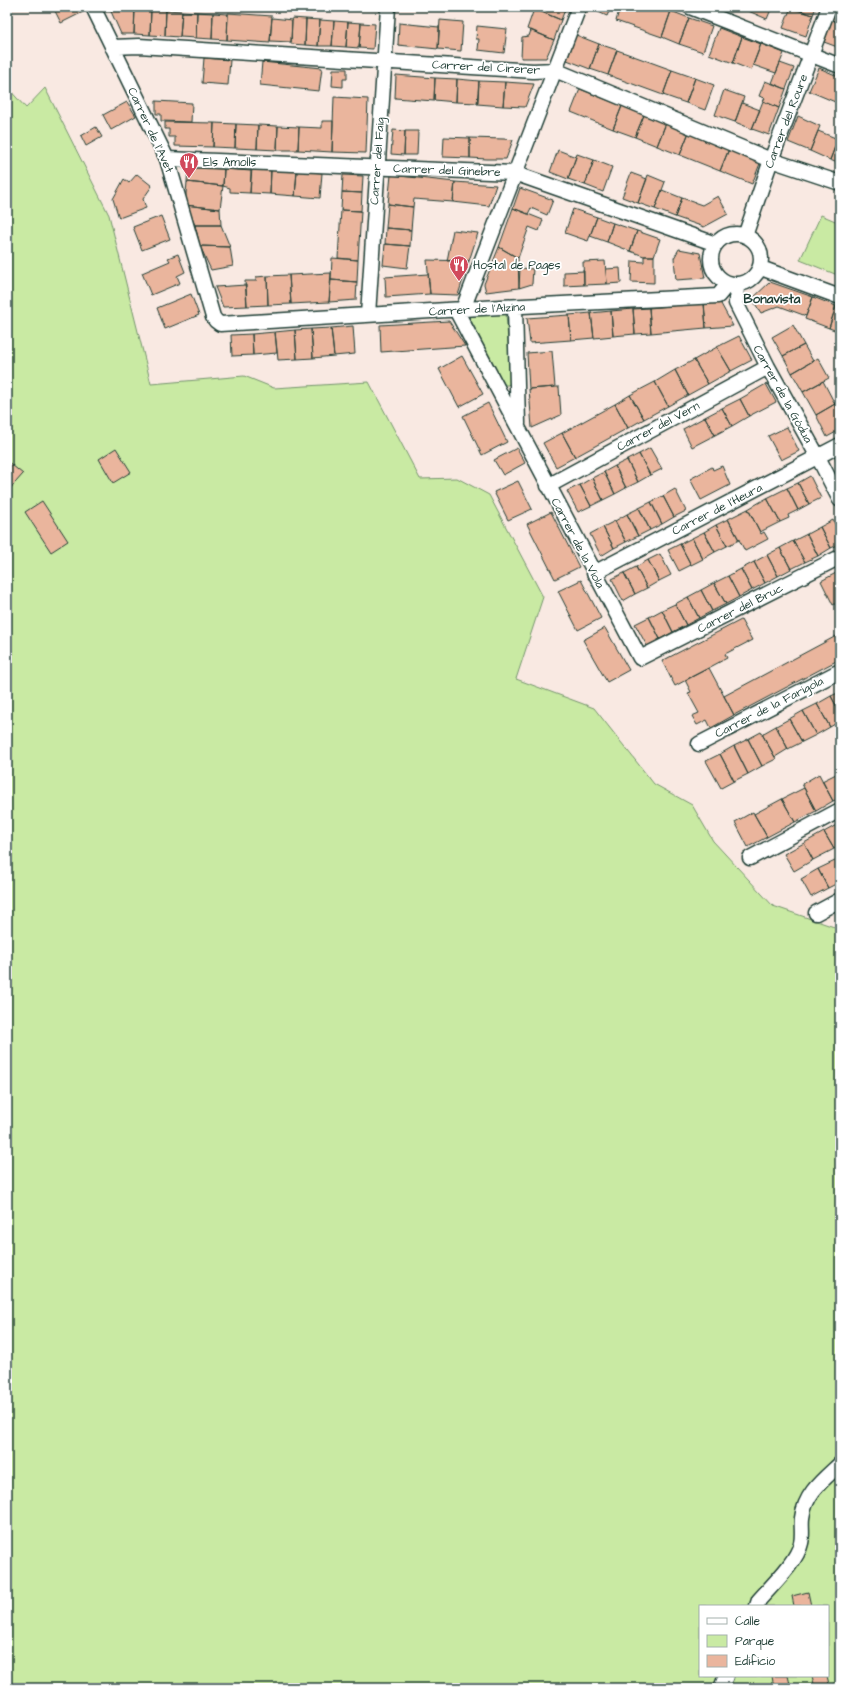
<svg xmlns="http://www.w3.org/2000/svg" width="847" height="1695" font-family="'Architects Daughter',sans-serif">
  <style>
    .green { fill: #c9eaa3; stroke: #74946c; fill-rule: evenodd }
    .building { fill: #eab59d; stroke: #1f3d34 }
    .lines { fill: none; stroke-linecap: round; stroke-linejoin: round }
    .minor-casing { stroke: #1f3d34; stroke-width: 17 }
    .minor { stroke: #fff; stroke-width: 14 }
    .labels { text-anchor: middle; stroke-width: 3.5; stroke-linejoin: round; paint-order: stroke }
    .street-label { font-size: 12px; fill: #1f3d34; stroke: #fff }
    .poi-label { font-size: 12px; fill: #1f3d34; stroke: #fff; text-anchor: start }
    .neighbourhood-label { font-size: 13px; font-weight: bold; fill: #1f3d34; stroke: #fff }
  </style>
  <rect width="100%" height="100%" fill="#f9e9e2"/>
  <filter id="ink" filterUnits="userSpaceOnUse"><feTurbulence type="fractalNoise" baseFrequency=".025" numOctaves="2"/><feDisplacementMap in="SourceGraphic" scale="8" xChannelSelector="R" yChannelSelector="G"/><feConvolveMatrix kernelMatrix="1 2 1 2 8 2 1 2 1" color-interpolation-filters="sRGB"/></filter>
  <g filter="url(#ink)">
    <path class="green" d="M7,87L26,108L45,88L109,215L151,384L244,376L274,388L369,382L420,479L457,478L489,495L543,597L516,679L594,708L654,784L692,805L713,841L773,906L840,929V1688H7ZM700,1606H828V1676H700Z
      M821,215L840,223V276L800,260Z
      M506,314L511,382L508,385H505L468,315Z"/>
    <path class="building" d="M53,7H83L85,11L61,23Z
      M109,7L135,8L134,34H121Z
      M539,7H566L561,20L538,10Z
      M587,7H611L607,16Z
      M620,7H659L671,11L662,37L616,21Z
      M739,7H772L767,19Z
      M791,7L813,15L806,36L783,28Z
      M795,7H816L813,15L794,9Z
      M838,7H840V23L832,20Z
      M135,8L151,9L150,35L134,34Z
      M151,9L166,10L165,36L150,35Z
      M534,9L561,20L554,40L527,29Z
      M166,10L182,11L180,37L165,36Z
      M182,11L197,12L196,38L180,37Z
      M671,11L689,18L679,44L662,37Z
      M197,12L213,13L212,39L196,38Z
      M213,13L228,14L227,40L212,39Z
      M228,13L272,16L270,43L227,40Z
      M272,18L292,20L291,42L270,41Z
      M292,18L306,19L305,45L291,44Z
      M689,18L712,26L703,52L679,44Z
      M306,19L320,20L318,46L305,45Z
      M320,20L334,21L332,46H318Z
      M440,20L463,22L461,51L438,49Z
      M832,20L840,23V48L824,42Z
      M334,21L348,22L346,47L332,46Z
      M348,22L361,23L359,48L346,47Z
      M361,23L375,24L373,49L359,48Z
      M399,23L439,27L438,49L398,45Z
      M477,26L507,29L504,53L478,50L479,39H476Z
      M719,28L742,37L733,63L709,54Z
      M531,30L554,40L546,58H521L522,37L529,36Z
      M576,35L599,44L590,69L567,60Z
      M742,37L761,44L751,70L733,63Z
      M599,44L617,50L608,75L590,69Z
      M761,44L784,53L776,73L753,65Z
      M617,50L672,70L663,95L608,75Z
      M204,58L230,60L228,85L202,83Z
      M262,62L322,68L319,91L260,85Z
      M780,63L794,68L786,89L772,83Z
      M819,68L840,77V104L809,91Z
      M333,69H347V79H343V87L332,86Z
      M672,70L695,78L686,103L663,95Z
      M396,75L435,78L434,101L395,98Z
      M435,78L457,79L456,102L434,100Z
      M695,78L714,85L705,110L686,103Z
      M457,79L479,81L478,103L456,102Z
      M479,81L505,82L503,106L477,104Z
      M765,81L786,89L779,108L763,101L765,98L759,96Z
      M505,82L534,84L525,107L503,106Z
      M580,89L622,106L613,129L571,112Z
      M724,90L744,97L735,122L715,115Z
      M334,97L368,99L366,153L332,152Z
      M156,101L192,103L191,122L161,121V114H156Z
      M763,101L779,108L769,135L752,129Z
      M127,102L136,116L111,130L103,115Z
      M742,103L760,110L752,129L735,122Z
      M622,106L644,115L635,137L613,129Z
      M644,115L666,123L657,146L635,137Z
      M798,116L820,126L810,151L788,142Z
      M322,121H333L332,152L298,150L299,127L322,128Z
      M165,122L214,123L213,147L175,146V137H169V129H165Z
      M214,123L236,124L235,148L213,147Z
      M666,123L689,132L680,155L657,146Z
      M236,124L258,125L257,149L235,148Z
      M258,125L278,126L277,150L257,149Z
      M278,126L299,127L298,150H277Z
      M96,127L102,137L86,146L81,136Z
      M393,130L405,131L404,155L391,154Z
      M405,131H418L417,155H404Z
      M818,131L838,139L830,160L810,151Z
      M689,132L729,149L720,171L680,155Z
      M444,137L470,138V158L443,157Z
      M470,138L504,139L513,140L506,159H487L470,158Z
      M838,139L840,140V164L830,160Z
      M729,149L761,161L752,184L720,171Z
      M558,150L576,157L568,179L550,172Z
      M577,154L594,160L585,185L568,179Z
      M594,160L612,167L603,192L585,185Z
      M188,167L224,169L223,186L187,182Z
      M252,168L271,169L270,194L250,193Z
      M224,169L251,171L250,193L230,192V188L223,186Z
      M271,169L297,171L295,196L270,194Z
      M297,171L322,173L320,198L295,196Z
      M631,173L647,179L638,203L622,197Z
      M137,174L152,186L143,199L146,208L119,218L113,199L124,179L129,183Z
      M343,175L363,176L362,193L342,192Z
      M391,175L455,182L453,202L414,199L413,207L388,204Z
      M648,175L665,182L655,209L638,203Z
      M187,182L223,186L220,209L185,205Z
      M455,182L496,185L489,206L453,202Z
      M520,188L553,200L547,215L531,208L528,214L513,208Z
      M662,190L682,198L675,217L655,209Z
      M342,192L362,193L361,211L341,210Z
      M718,196L728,214L704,227L675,217L682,198L702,205Z
      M388,204L413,207L411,230L386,228Z
      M185,205L220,209L221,225H195Z
      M513,208L543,220L539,231L529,227L518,258L499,247Z
      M573,209L597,217L588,241L565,233Z
      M341,210L361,211L358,260L338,258Z
      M161,216L170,239L142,250L133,227Z
      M597,217L613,223L607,242L590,236Z
      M613,223L637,231L630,251L607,242Z
      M195,225H221L230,247L200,246Z
      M386,228L411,230L410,246L385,244Z
      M453,230L478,233L469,261H447Z
      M637,231L660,239L654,256H644L630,251Z
      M385,244L410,246L407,268L383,265Z
      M200,246L230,247L233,266L211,270Z
      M499,247L518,258L519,288L486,292L484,284Z
      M679,249L700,253L705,278L676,280L674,258Z
      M178,254L185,272L177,276L180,283L151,295L142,273L170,261L168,258Z
      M644,256H654V283L631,282L632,261L644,262Z
      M332,258L358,260L357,282L331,280Z
      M427,260L469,261L458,295L430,294Z
      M605,261L607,284L584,285L583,262Z
      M520,268L533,269L532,284L519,288Z
      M620,268L621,283L607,284L606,269Z
      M584,271V285L564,286V272Z
      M331,273L329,302L291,304L289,275Z
      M428,274L430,294L386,297L385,277Z
      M289,275L291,304L268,305L267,276Z
      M267,276L268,305L247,306L245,281H256V277Z
      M331,280L357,282L356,300L329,302Z
      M770,282L813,297L806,316L779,306L761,313L752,299Z
      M246,285L247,306L223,307L215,287Z
      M191,294L199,315L165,329L157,308Z
      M813,297L836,306L829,328L805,319Z
      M720,302L733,326L706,328L704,303Z
      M704,303L706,328L651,333L649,308Z
      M836,306L840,307V332L829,328Z
      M649,308L651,333L635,334L633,309Z
      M633,309L635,334L613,336L611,311Z
      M611,311L613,336L594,338L591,313Z
      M591,313L594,338L571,340L569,315Z
      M569,315L571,340L530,343L527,318Z
      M449,321L465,346L381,352L380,325Z
      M793,325L804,345L783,356L772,337Z
      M353,326L355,354L334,356L331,328Z
      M331,328L334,356L313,358L311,329Z
      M311,329L313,358L297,359L295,330Z
      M295,330L297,359L278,360L275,332Z
      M275,332L277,353L253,355L252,334Z
      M252,334L253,355L232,356L231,335Z
      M739,336L752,360L731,371L717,347Z
      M804,345L813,361L792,373L783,356Z
      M717,347L731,371L708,384L694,360Z
      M552,351L555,387L529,389L527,353Z
      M462,356L483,394L459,407L439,369Z
      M818,358L829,378L803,392L792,373Z
      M694,360L708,384L688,395L675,370Z
      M675,370L688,395L668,406L655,382Z
      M823,381L835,404L816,415L803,392Z
      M655,382L668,406L644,419L630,395Z
      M766,384L776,402L749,416L740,399Z
      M555,387H559L561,415L532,428L529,389Z
      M630,395L644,419L628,428L615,404Z
      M740,399L749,416L732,426L722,408Z
      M840,402V412L835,404Z
      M488,403L507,442L482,455L463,416Z
      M615,404L628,428L575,457L562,433Z
      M835,404L840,412V430L827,437L816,415Z
      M722,408L732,426L715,435L705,417Z
      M705,417L715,435L692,447L683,429Z
      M787,427L799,451L781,460L768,436Z
      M562,433L575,457L556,467L543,443Z
      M116,448L131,472L113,483L99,459Z
      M517,448L525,463L503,475L494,460Z
      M650,448L662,469L650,475L639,454Z
      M639,454L650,475L638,482L627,460Z
      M840,456V469L835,459Z
      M627,460L638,482L626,488L615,466Z
      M7,461L23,474L7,492Z
      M615,466L626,488L615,494L604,472Z
      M722,466L730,485L701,500L690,479L712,467L713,470Z
      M604,472L615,494L603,500L592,478Z
      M810,476L821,498L809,504L798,483Z
      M592,478L603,500L591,506L580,485Z
      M518,481L532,509L508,520L494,492Z
      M798,483L809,504L798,510L787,488Z
      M580,485L591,506L578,512L567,491Z
      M787,488L798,510L788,515L789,518L780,522L767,498Z
      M675,489L686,511L674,517L663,496Z
      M663,496L674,517L662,524L651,502Z
      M767,498L780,522L760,532L748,509Z
      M42,501L68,541L51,552L25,512Z
      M651,502L662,524L650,530L639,508Z
      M639,508L650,530L638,536L627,514Z
      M748,509L761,534L764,532L768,539L745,551L728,519Z
      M551,512L579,567L555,579L527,524Z
      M627,514L638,536L626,542L615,521Z
      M728,519L739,540L727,546L716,525Z
      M833,520L840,534V544L831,548L820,527Z
      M615,521L626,542L614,548L603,527Z
      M716,525L727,546L715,552L704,532Z
      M603,527L614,548L601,556L590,534Z
      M820,527L831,548L818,556L807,534Z
      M704,532L715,552L703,559L692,538Z
      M807,534L818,556L805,562L793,541Z
      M692,538L703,559L691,565L680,544Z
      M793,541L805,562L791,569L780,548Z
      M680,544L691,565L679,571L668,550Z
      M780,548L791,569L778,576L767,555Z
      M660,554L671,575L659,581L648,560Z
      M767,555L778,576L765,583L754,562Z
      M648,560L659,581L647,588L636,567Z
      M754,562L765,583L752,590L741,569Z
      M636,567L647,588L635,594L624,573Z
      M741,569L752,590L739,597L728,576Z
      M840,571V580L836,573Z
      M624,573L635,594L623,601L612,579Z
      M836,573L840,580V601L833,605L821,581Z
      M728,576L739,597L726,604L714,583Z
      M581,580L601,618L578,630L558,591Z
      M714,583L726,604L712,611L701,590Z
      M701,590L712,611L699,618L688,597Z
      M688,597L699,618L686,625L675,604Z
      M675,604L686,625L673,632L662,610Z
      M662,610L673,632L660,639L649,617Z
      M649,617L660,639L647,646L635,624Z
      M741,620L752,640L725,654L727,658L675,686L662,661Z
      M605,628L629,670L607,682L583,640Z
      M840,634V659L734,715L724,696Z
      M709,668L734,715L711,728L707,720L697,725L692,716L699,713L688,693L691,692L685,680Z
      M840,692V713L831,696Z
      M831,696L840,713V721L830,727L817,704Z
      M817,704L830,727L816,735L803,711Z
      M803,711L816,735L802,742L789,719Z
      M789,719L802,742L788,749L776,726Z
      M776,726L788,749L775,757L762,734Z
      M761,732L776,759L762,766L748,739Z
      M748,739L762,766L748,774L734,746Z
      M734,746L748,774L734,781L720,754Z
      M720,754L734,781L721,788L706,761Z
      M840,772V798L833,801L822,781Z
      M819,774L833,801L816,811L802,784Z
      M804,788L816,811L795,822L782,799Z
      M782,799L795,822L767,837L754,814Z
      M753,812L767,837L748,847L735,822Z
      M840,823V846L834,849L824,832Z
      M824,832L834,849L813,860L804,843Z
      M804,843L813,860L794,871L784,854Z
      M837,860L840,865V882L828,888L818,869Z
      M818,869L828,888L811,897L801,879Z
      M808,1592L811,1606H794L792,1596Z
      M772,1676H788L791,1688H774Z
      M812,1676H827L830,1688H815Z"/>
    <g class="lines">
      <defs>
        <path id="minor" d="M93,7L167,159L213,317L216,321L220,324L463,309L718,296L728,284
          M690,7L840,66
          M112,47L139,46L533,71L555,70L771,160L840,183
          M167,159L514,173L716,244
          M711 259a25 25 0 1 1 50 0a25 25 0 1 1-50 0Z
          M745,236L771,160L829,7
          M761,268L840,297
          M737,285L736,303L768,367L818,457L840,500
          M515,307L518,424
          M463,309L579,7
          M456,310L640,658L840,557
          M368,315L388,7
          M548,486L768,367
          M594,573L840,445
          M699,744L840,671
          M750,858L840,810
          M816,913L840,900
          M757,1606L759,1600C772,1585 797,1562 801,1543C803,1535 801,1526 802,1518C805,1493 823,1480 840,1464
          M721,1688L726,1676"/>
      </defs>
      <use href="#minor" class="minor-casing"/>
      <use href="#minor" class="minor"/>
    </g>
  </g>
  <defs>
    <symbol id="restaurant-pin" viewBox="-11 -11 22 30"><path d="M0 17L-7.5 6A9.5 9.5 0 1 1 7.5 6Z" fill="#d1495b" stroke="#fff"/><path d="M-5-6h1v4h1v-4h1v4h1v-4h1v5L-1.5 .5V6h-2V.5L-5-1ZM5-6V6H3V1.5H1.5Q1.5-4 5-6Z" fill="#fff"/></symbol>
  </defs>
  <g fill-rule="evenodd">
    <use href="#restaurant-pin" x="178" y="151" width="22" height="30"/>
    <use href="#restaurant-pin" x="448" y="254" width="22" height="30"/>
  </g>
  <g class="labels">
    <g class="street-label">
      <text transform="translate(486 67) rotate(3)" y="4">Carrer del Cirerer</text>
      <text transform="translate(786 121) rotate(-69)" y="4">Carrer del Roure</text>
      <text transform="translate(151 130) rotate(65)" y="4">Carrer de l'Avet</text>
      <text transform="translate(377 161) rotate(-86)" y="4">Carrer del Faig</text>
      <text transform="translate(447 170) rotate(2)" y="4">Carrer del Ginebre</text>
      <text transform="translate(477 309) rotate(-3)" y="4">Carrer de l'Alzina</text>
      <text transform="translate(783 394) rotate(61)" y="4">Carrer de la Gódua</text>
      <text transform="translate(658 426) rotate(-28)" y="4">Carrer del Vern</text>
      <text transform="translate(717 509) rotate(-27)" y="4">Carrer de l'Heura</text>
      <text transform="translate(578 543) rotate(62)" y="4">Carrer de la Viola</text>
      <text transform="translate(740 608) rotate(-27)" y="4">Carrer del Bruc</text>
      <text transform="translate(769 707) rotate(-27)" y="4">Carrer de la Farigola</text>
    </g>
    <g class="poi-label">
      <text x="203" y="166">Els Amolls</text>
      <text x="473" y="269">Hostal de Pages</text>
    </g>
    <g class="neighbourhood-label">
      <text x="772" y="303">Bonavista</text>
    </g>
  </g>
  <rect width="847" height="1695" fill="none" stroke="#fff" stroke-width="24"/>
  <rect x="12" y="12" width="823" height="1671" fill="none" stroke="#1f3d34" stroke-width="1.5" filter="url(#ink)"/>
  <rect x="699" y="1605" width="130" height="72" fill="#ffffff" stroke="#a5b1ae"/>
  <rect x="707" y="1618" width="20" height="6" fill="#ffffff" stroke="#a5b1ae"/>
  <text x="735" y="1625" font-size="12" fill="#1f3d34">Calle</text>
  <rect x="707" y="1635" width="20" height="12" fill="#c9eaa3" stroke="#a5b1ae"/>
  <text x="735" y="1645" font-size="12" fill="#1f3d34">Parque</text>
  <rect x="707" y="1655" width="20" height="12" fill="#eab59d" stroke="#a5b1ae"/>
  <text x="735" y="1665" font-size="12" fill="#1f3d34">Edificio</text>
</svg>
